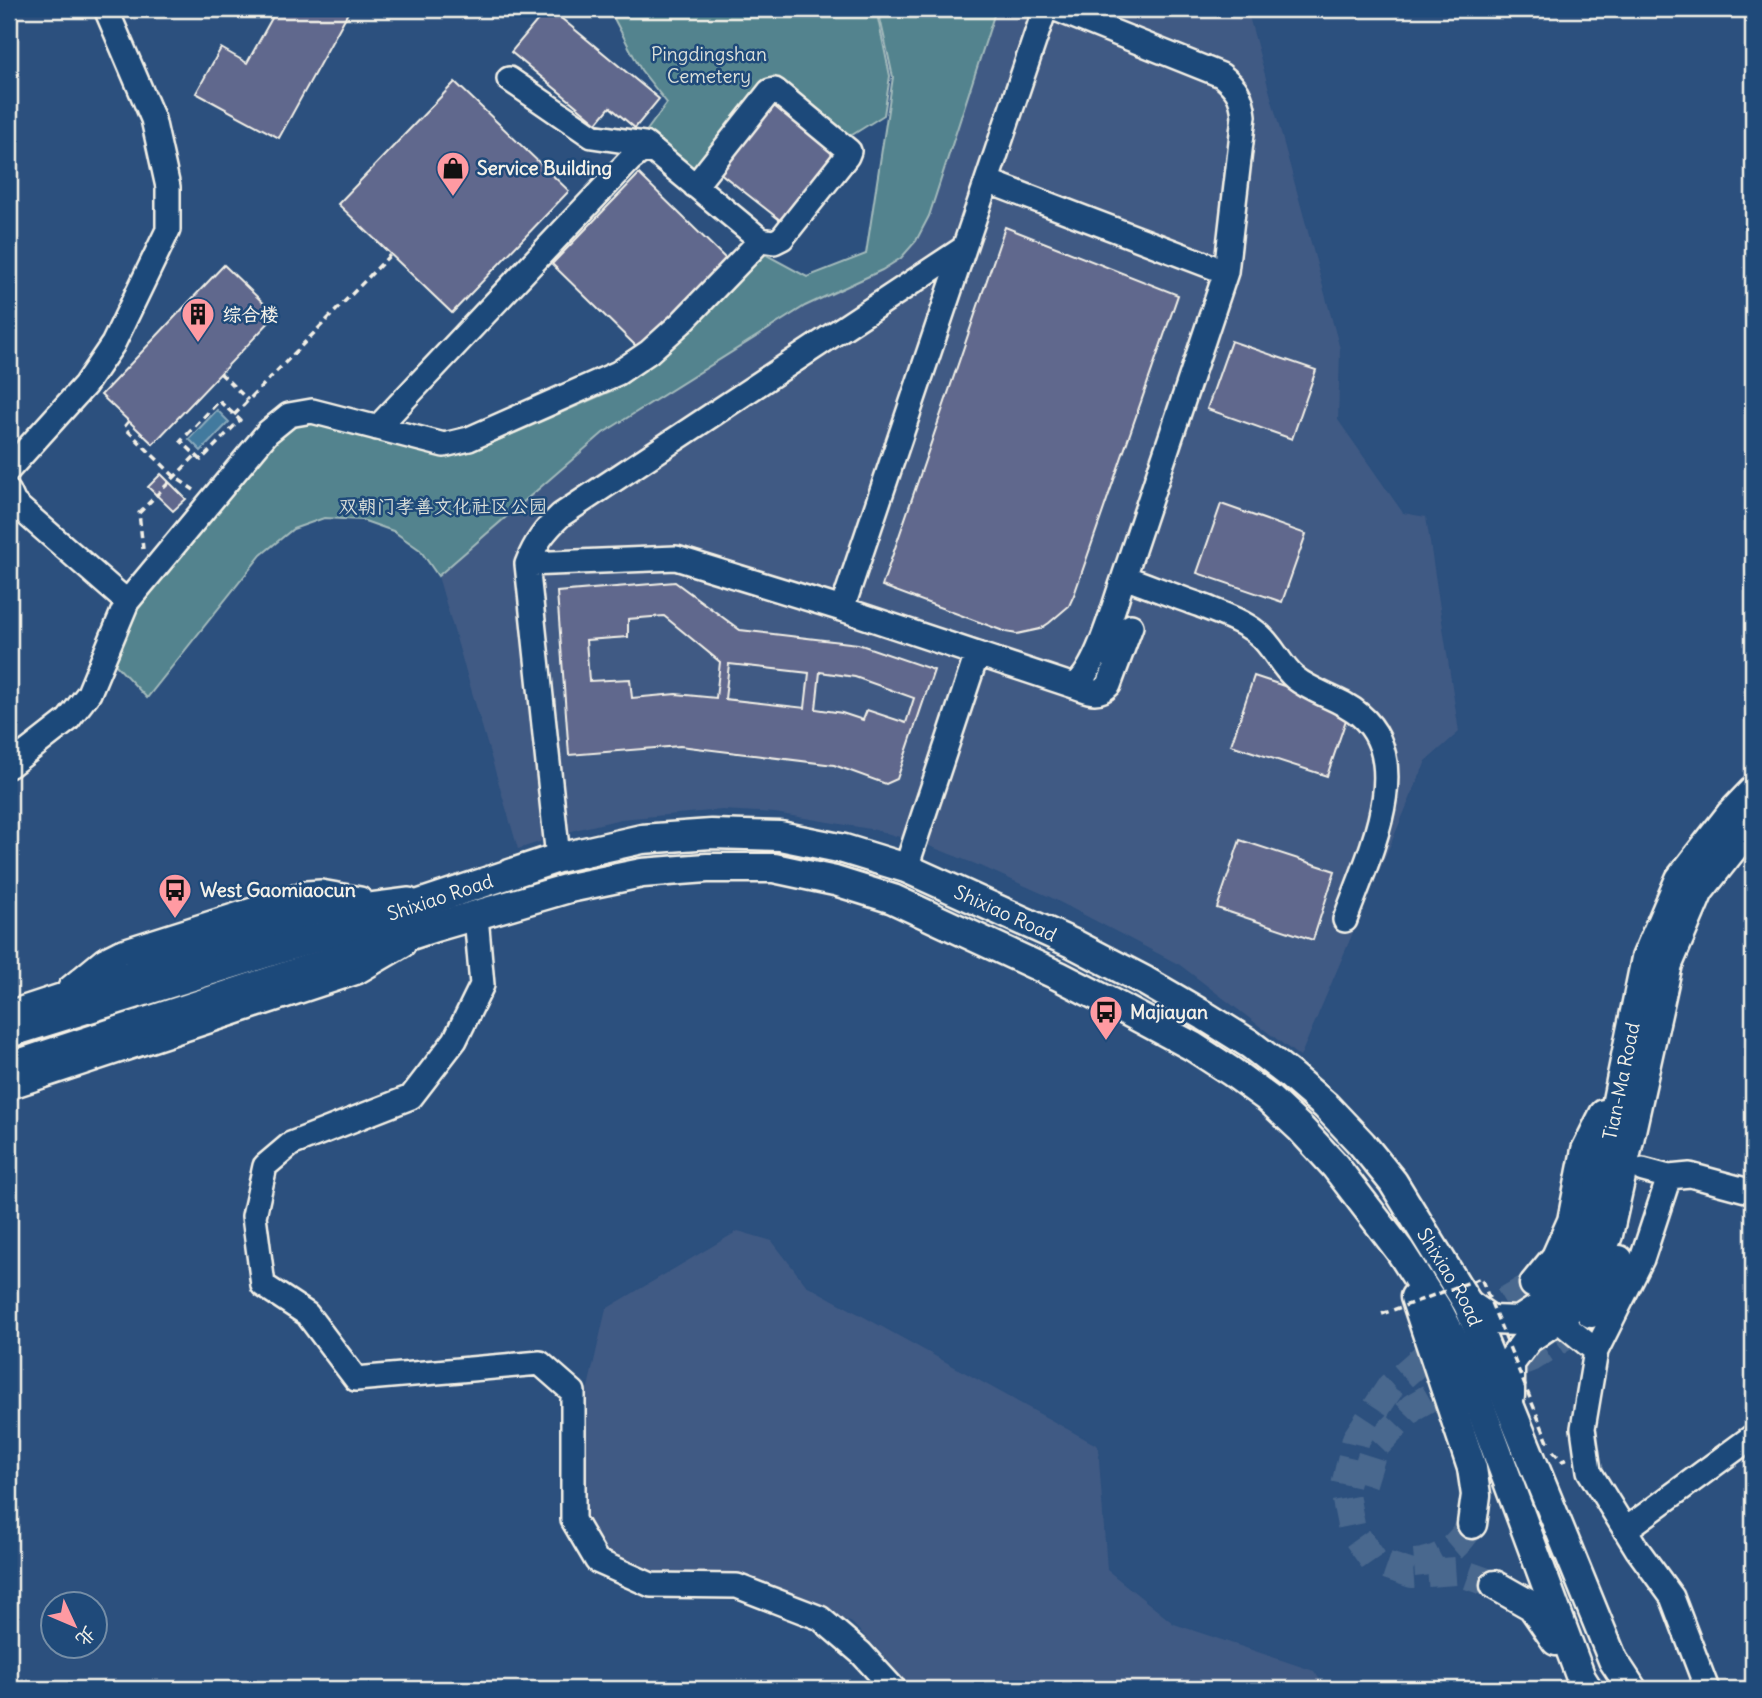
<svg xmlns="http://www.w3.org/2000/svg" width="1762" height="1698" font-family="Delius,'LXGW WenKai TC',sans-serif">
  <style>
    .built { fill: #405a84 }
    .green { fill: #52838e; stroke: #a3babb; stroke-width: 2 }
    .water { fill: #437a9e; stroke: #8aaabc; stroke-width: 2 }
    .building { fill: #60688d; stroke: #f4f1e8; stroke-width: 2; fill-rule: evenodd }
    .lines { fill: none; stroke-linecap: round; stroke-linejoin: round }
    .major-tunnel { stroke: #4a688e; stroke-width: 28; stroke-dasharray: 28 14; stroke-linecap: butt }
    .minor-casing { stroke: #f4f1e8; stroke-width: 28 }
    .major-casing { stroke: #f4f1e8; stroke-width: 33 }
    .path { stroke: #f4f1e8; stroke-width: 3.5; stroke-dasharray: 7 5; stroke-linecap: butt }
    .minor { stroke: #1f4a7a; stroke-width: 23 }
    .major { stroke: #1f4a7a; stroke-width: 28 }
    .path-bridge { stroke: #f4f1e8; stroke-width: 3.5; stroke-dasharray: 7 5; stroke-linecap: butt }
    .labels { text-anchor: middle; stroke-width: 5; stroke-linejoin: round; paint-order: stroke }
    .park-label { font-size: 19px; fill: #dce0da; stroke: #1f4a7a }
    .poi-label { font-size: 19px; font-weight: bold; fill: #f4f1e8; stroke: #1f4a7a; text-anchor: start }
    .street-label { font-size: 19px; fill: #f4f1e8; stroke: #1f4a7a }
  </style>
  <rect width="100%" height="100%" fill="#2c507e"/>
  <filter id="ink" filterUnits="userSpaceOnUse"><feTurbulence type="fractalNoise" baseFrequency=".0143" numOctaves="2"/><feDisplacementMap in="SourceGraphic" scale="14" xChannelSelector="R" yChannelSelector="G"/><feConvolveMatrix kernelMatrix="1 2 1 2 8 2 1 2 1" color-interpolation-filters="sRGB"/></filter>
  <g filter="url(#ink)">
    <path class="built" d="M996,9H1247L1340,349L1338,420L1403,513L1426,517L1459,732L1426,761L1300,1057L1180,965L1050,897L983,867L927,845L876,830L775,813L722,810L621,819L575,830L518,849L438,576L603,433L805,306L882,270L901,258L929,216Z
      M738,1231L772,1241L806,1285L1098,1446L1107,1570L1174,1624L1314,1671L1326,1689H911L887,1659L852,1623L799,1597L709,1572L650,1574L603,1553L583,1524L587,1392L606,1309Z"/>
    <path class="green" d="M609,9H876L890,76L884,115L844,140L774,76L693,172L645,133L667,103L641,70Z
      M878,9H996L929,216L916,241L901,258L882,270L805,306L603,433L438,576L420,550L393,531L362,520L324,518L293,529L261,555L147,698L114,663L137,608L272,438L293,426L314,423L443,457L473,451L623,386L688,333L763,253L807,277L866,254L893,77Z"/>
    <path class="water" d="M217,410L229,422L201,451L189,439Z"/>
    <path class="building" d="M277,9H350L279,138L196,93L221,48L247,63Z
      M547,9H550L659,99L635,128L610,107L597,123L511,52Z
      M455,82L569,191L452,313L338,204Z
      M775,101L836,150L780,220L719,172Z
      M639,174L727,260L640,350L552,264Z
      M1005,227L1178,295L1074,595L1069,606L1049,623L1040,629L1017,634L1006,632L882,586Z
      M224,265L276,315L153,444L101,395Z
      M1231,341L1316,370L1292,439L1207,409Z
      M161,474L186,499L173,511L148,487Z
      M1221,504L1306,534L1282,602L1197,573Z
      M675,582L740,630L858,644L934,670L897,779L886,784L834,765L680,746L569,755L557,592ZM664,616L720,662L716,698L676,694L632,698L630,679L589,681L586,640L628,637V619ZM729,664L809,673L805,708L725,699ZM820,672L855,677L914,698L906,723L867,710L863,720L842,713L816,709Z
      M1254,676L1350,708L1327,776L1231,745Z
      M1240,840L1335,871L1313,940L1217,908Z"/>
    <g class="lines">
      <path class="major-tunnel" d="M1363,1483L1374,1448L1413,1407L1437,1393L1533,1357L1569,1334L1590,1314
        M1414,1563C1442,1561 1457,1547 1472,1524
        M1495,1585L1456,1571L1412,1574L1374,1561L1352,1530L1344,1490L1356,1439L1391,1386L1454,1331L1534,1284"/>
      <defs>
        <path id="minor" d="M1056,9L1221,75C1236,87 1242,96 1244,116L1226,272L1124,577
          M509,79L592,136L645,144L761,240L774,242L782,238L847,156L849,151L775,90L770,91L695,186
          M987,181L1226,272
          M377,428L630,160L640,152L652,150
          M9,469L85,385L113,344L168,230V187L153,119L106,9
          M9,492L14,503L127,602
          M527,564C535,543 545,530 561,515L964,248
          M842,609L1045,9
          M1074,686C1088,691 1098,697 1109,685L1131,626
          M9,766L68,720L89,693L127,602L268,432L289,415L312,411L444,445L469,439L618,373L649,352L681,323L761,240
          M558,858L527,564L676,558L842,609L1074,686C1097,671 1114,604 1124,577C1149,586 1174,596 1200,605C1219,613 1241,620 1257,633C1273,645 1280,666 1295,678C1315,694 1341,698 1360,715C1417,763 1365,863 1345,920
          M906,868L977,654
          M476,916L482,985L455,1040L411,1097L291,1144L265,1166L254,1216L263,1285L307,1314L356,1379L540,1363L573,1392V1520L597,1561L651,1585L737,1586L820,1618L861,1653L894,1689
          M70,988L104,960L120,952L306,893L321,892L360,899
          M9,1013L315,912L409,900
          M9,1087L357,972L403,945
          M1643,1170L1669,1177L1690,1175L1753,1192
          M1669,1177L1642,1259L1596,1351L1583,1428L1589,1471L1637,1549L1672,1597L1707,1689
          M1557,1319L1596,1351
          M1625,1530L1753,1436"/>
        <g id="major">
          <path id="s1" d="M9,1033L344,929L558,858L642,839L711,834L780,836L844,849L906,868L1074,944L1145,981L1205,1016L1250,1044L1290,1075L1326,1106L1362,1144L1393,1182L1468,1304L1613,1660L1632,1689"/>
          <path d="M9,1067L435,927L569,888L642,873L707,868H774L835,881L893,899L1059,976L1125,1010L1192,1046L1232,1072L1269,1099L1301,1129L1335,1166L1400,1251L1439,1312L1461,1355L1581,1678L1588,1689"/>
          <path d="M1534,1284L1556,1257L1572,1221L1586,1150L1604,1114"/>
          <path d="M1415,1297L1472,1468L1476,1495L1472,1524"/>
          <path id="s2" d="M1468,1304L1491,1320L1519,1321L1551,1300L1574,1268L1591,1228L1646,958L1680,879L1730,815L1753,791"/>
          <path d="M1591,1313L1607,1289L1619,1260"/>
          <path d="M1510,1396V1363L1528,1339L1565,1314L1591,1278L1608,1235L1668,964L1699,891L1753,823"/>
          <path d="M1495,1585L1532,1606L1556,1641"/>
        </g>
      </defs>
      <use href="#minor" class="minor-casing"/>
      <use href="#major" class="major-casing"/>
      <path class="path" d="M220,373L248,400
        M219,401L240,420L201,460L181,441Z
        M234,415L391,254
        M129,421L124,427L175,477L194,490
        M143,549L139,513L196,455
        M1553,1451L1562,1461L1568,1459"/>
      <use href="#minor" class="minor"/>
      <use href="#major" class="major"/>
      <path class="path-bridge" d="M1382,1314L1481,1278L1550,1447"/>
    </g>
  </g>
  <defs>
    <symbol id="shop-pin" viewBox="-11 -11 22 30"><path d="M0 17L-7.5 6A9.5 9.5 0 1 1 7.5 6Z" fill="#ff9aa2" stroke="#1f4a7a"/><path d="M-5-2.5h2.3a2.7 3.5 0 0 1 5.4 0H5L5.5 6h-11ZM-1.5-2.5h3a1.5 2.3 0 0 0-3 0Z" fill="#111"/></symbol>
    <symbol id="building-pin" viewBox="-11 -11 22 30"><path d="M0 17L-7.5 6A9.5 9.5 0 1 1 7.5 6Z" fill="#ff9aa2" stroke="#1f4a7a"/><path d="M-4-6H4V6H1V3H-1V6H-4ZM-2.5-4.3h1.7v1.8h-1.7ZM.8-4.3h1.7v1.8H.8ZM-2.5-1h1.7V.8h-1.7ZM.8-1h1.7V.8H.8Z" fill="#111"/></symbol>
    <symbol id="bus-pin" viewBox="-11 -11 22 30"><path d="M0 17L-7.5 6A9.5 9.5 0 1 1 7.5 6Z" fill="#ff9aa2" stroke="#1f4a7a"/><path d="M-5-6H5V4H4V6H2V4H-2V6H-4V4H-5ZM-3.5-4V0h7V-4ZM-3.5 1.2v1.5H-2V1.2ZM2 1.2v1.5H3.5V1.2Z" fill="#111"/></symbol>
  </defs>
  <g fill-rule="evenodd">
    <use href="#shop-pin" x="434" y="149" width="38" height="52"/>
    <use href="#building-pin" x="179" y="295" width="38" height="52"/>
    <use href="#bus-pin" x="156" y="871" width="38" height="52"/>
    <use href="#bus-pin" x="1087" y="993" width="38" height="52"/>
  </g>
  <g class="labels">
    <g class="park-label">
      <text x="709" y="61">Pingdingshan<tspan x="709" dy="22">Cemetery</tspan></text>
      <text x="443" y="513">双朝门孝善文化社区公园</text>
    </g>
    <g class="poi-label">
      <text x="477" y="175">Service Building</text>
      <text x="222" y="321">综合楼</text>
      <text x="200" y="897">West Gaomiaocun</text>
      <text x="1130" y="1019">Majiayan</text>
    </g>
    <g class="street-label">
      <text dy="7" stroke="none"><textPath href="#s1" startOffset="452">Shixiao Road</textPath></text>
      <text dy="7" stroke="none"><textPath href="#s1" startOffset="1040">Shixiao Road</textPath></text>
      <text dy="7" stroke="none"><textPath href="#s2" startOffset="327">Tian-Ma Road</textPath></text>
      <text dy="7" stroke="none"><textPath href="#s1" startOffset="1628">Shixiao Road</textPath></text>
    </g>
  </g>
  <rect width="1762" height="1698" fill="none" stroke="#1f4a7a" stroke-width="35"/>
  <rect x="18" y="18" width="1727" height="1663" fill="none" stroke="#f4f1e8" stroke-width="2.5" filter="url(#ink)"/>
  <g transform="translate(74 1625) rotate(134)"><circle r="33" fill="#1f4a7a" stroke="#748da6" stroke-width="2"/>
  <path d="M0-5L12 26L0 18L-12 26Z" fill="#ff9aa2"/>
  <text y="-10" font-size="19" font-weight="bold" text-anchor="middle" fill="#f4f1e8">北</text>
  </g>
</svg>
